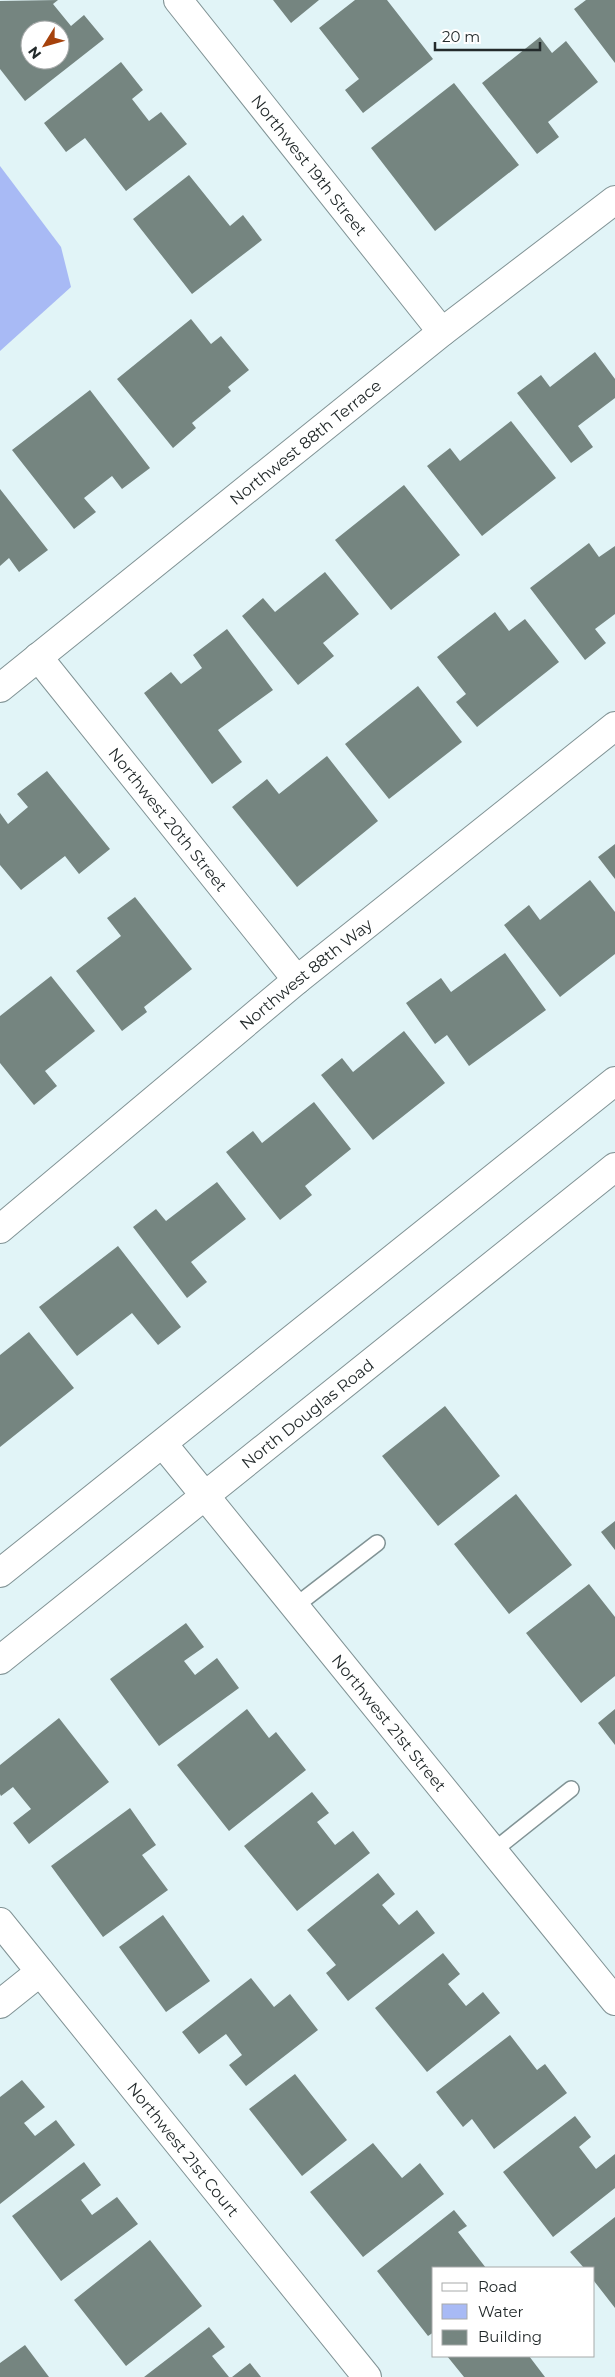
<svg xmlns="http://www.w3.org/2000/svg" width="615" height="2377" font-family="Montserrat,sans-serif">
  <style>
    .water { fill: #a8baf5 }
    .building { fill: #758580; fill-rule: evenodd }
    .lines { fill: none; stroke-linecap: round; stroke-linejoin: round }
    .service-casing { stroke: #819395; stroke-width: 18 }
    .minor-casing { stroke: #819395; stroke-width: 30 }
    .secondary-casing { stroke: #819395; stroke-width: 30 }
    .service { stroke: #fff; stroke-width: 15 }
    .minor { stroke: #fff; stroke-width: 28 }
    .secondary { stroke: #fff; stroke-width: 28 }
    .labels { text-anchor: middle; stroke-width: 4; stroke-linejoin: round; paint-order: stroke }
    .street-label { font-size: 16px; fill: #232a2b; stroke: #fff }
  </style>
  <rect width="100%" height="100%" fill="#e1f4f7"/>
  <path class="water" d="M0,166L61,247L71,287L0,351Z"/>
  <path class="building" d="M58,0L53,4L71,26L84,15L104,39L25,101L0,69V1ZM30,30H60V60H30Z
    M273,0H319L291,23Z
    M355,0H387L433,59L363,113L345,90L359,79L319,28Z
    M586,0H615V63L574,9Z
    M540,37L552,53L566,41L598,82L548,122L559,137L537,154L482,83Z
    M121,62L143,90L132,99L149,121L161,112L187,144L126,191L85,138L66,152L44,123Z
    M454,83L519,165L435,231L371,148Z
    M189,175L230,226L243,215L262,240L192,294L133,219Z
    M191,319L211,344L221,336L249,370L228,387L231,391L192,423L196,428L173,448L117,379Z
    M595,352L615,379V398L578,426L593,447L571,463L517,393L541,375L550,387Z
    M90,390L150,468L122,489L112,476L84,498L96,512L74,529L12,450Z
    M511,421L556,478L482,536L427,466L450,448L460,461Z
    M404,485L460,555L391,610L335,540Z
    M0,489L48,550L19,572L9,558L0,566Z
    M589,543L599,557L615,546V614L595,629L606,643L585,660L530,588Z
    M325,572L359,614L323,643L334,656L298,685L242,616L263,598L275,612Z
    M495,612L509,631L525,619L559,662L477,727L456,702L466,694L437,657Z
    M227,629L273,690L218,730L242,762L212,784L144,693L171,672L181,684L202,668L193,655Z
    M418,686L462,742L389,799L345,744Z
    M327,756L378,821L297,887L232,807L267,779L279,794Z
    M47,771L110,849L79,874L65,856L21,890L0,865V813L8,824L28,807L17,794Z
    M615,844V879L598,857Z
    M590,880L615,912V954L560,997L504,925L529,905L540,920Z
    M135,897L192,969L144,1007L147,1012L122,1031L76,971L121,936L107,918Z
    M505,953L546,1010L469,1066L447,1035L435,1044L406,1003L441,978L451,992Z
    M51,976L95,1031L45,1071L57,1086L34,1105L0,1063V1016Z
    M404,1031L445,1083L373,1140L321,1075L342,1058L353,1072Z
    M314,1102L351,1149L305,1186L312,1195L280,1220L226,1152L253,1131L262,1143Z
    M217,1182L246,1219L191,1262L207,1282L187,1298L133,1227L156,1209L166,1221Z
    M118,1246L181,1327L158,1345L132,1313L77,1356L39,1307Z
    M29,1332L74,1388L0,1447V1355Z
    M445,1406L500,1476L438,1526L382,1456Z
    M516,1494L572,1565L509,1614L454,1544Z
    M615,1521V1550L601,1532Z
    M589,1584L615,1617V1676L581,1703L526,1633Z
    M186,1623L204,1647L184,1661L195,1675L217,1658L239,1688L159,1746L110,1679Z
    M247,1709L269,1738L276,1732L306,1770L229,1831L177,1765Z
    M615,1709V1745L598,1723Z
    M59,1718L109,1782L29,1844L13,1823L31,1809L13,1787L1,1796L0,1794V1765Z
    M312,1792L329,1813L317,1822L335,1845L353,1831L370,1853L297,1911L244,1846Z
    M130,1808L156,1845L142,1855L168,1890L103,1937L51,1866Z
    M378,1873L395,1894L382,1905L399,1925L417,1910L435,1933L348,2001L326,1973L336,1965L307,1930Z
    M163,1915L210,1981L166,2012L119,1947Z
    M443,1953L460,1974L448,1984L466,2006L483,1992L500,2013L427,2072L375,2008Z
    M251,1978L274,2007L290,1994L318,2030L246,2086L229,2065L242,2055L226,2034L199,2054L182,2032Z
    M510,2035L537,2070L545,2064L567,2093L494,2149L472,2119L463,2127L436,2092Z
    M295,2074L347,2140L302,2176L249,2109Z
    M22,2080L45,2107L24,2123L35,2136L56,2120L75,2145L0,2204V2097Z
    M575,2116L591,2137L579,2147L596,2169L615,2154V2188L553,2237L503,2172Z
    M373,2143L402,2178L420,2163L444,2194L363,2257L310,2192Z
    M84,2162L101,2185L81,2200L92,2215L117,2197L138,2224L61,2281L12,2216Z
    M454,2210L467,2226L458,2232L486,2268H434V2332L428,2336L377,2271Z
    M615,2217V2308L594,2281V2268H584L570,2252Z
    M150,2240L202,2306L126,2366L74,2300Z
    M209,2327L225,2347L212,2356L229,2377H144Z
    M25,2345L49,2377H0V2363Z
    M447,2356H529L545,2377H464Z
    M250,2363L261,2377H232Z"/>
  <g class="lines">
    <defs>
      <path id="service" d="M294,1607L377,1543
        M493,1851L571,1789"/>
      <g id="minor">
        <path id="s1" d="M178,0L442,332"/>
        <path id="s2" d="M38,657L297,980"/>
        <path id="s3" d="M0,688L442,332L615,200"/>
        <path id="s4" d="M0,1229L297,980L615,726"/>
        <path id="s5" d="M163,1444L615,2001"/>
        <path id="s6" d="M0,1922L367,2377"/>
        <path d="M0,2004L40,1972"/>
      </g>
      <g id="secondary">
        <path d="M0,1573L615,1081"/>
        <path id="s7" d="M0,1660L615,1167"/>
      </g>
    </defs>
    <use href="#service" class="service-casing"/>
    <use href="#minor" class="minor-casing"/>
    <use href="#secondary" class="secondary-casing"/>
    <use href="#service" class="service"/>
    <use href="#minor" class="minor"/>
    <use href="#secondary" class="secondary"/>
  </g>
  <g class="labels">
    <g class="street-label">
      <text dy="6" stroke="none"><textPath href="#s1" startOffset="211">Northwest 19th Street</textPath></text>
      <text dy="6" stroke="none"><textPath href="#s3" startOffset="392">Northwest 88th Terrace</textPath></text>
      <text dy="6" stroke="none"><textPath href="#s2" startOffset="208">Northwest 20th Street</textPath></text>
      <text dy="6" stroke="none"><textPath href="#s4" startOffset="398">Northwest 88th Way</textPath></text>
      <text dy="6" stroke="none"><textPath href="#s7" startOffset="394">North Douglas Road</textPath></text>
      <text dy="6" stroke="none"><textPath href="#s5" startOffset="359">Northwest 21st Street</textPath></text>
      <text dy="6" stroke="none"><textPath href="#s6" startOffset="292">Northwest 21st Court</textPath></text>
    </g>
  </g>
  <rect x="432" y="2267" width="162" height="90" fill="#ffffff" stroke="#a7aaaa"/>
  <rect x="442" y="2283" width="25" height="8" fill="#ffffff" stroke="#a7aaaa"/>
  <text x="478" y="2292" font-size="15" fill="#232a2b">Road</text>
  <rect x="442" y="2304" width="25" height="15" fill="#a8baf5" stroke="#a7aaaa"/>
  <text x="478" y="2317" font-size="15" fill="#232a2b">Water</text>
  <rect x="442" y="2330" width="25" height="15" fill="#758580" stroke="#a7aaaa"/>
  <text x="478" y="2342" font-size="15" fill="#232a2b">Building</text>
  <g transform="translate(45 45) rotate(233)"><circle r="24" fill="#ffffff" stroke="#a7aaaa"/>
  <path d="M0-4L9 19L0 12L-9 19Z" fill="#a6420c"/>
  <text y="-8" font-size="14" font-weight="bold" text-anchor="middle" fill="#232a2b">N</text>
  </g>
  <path d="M435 42v8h105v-8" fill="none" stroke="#232a2b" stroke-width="2.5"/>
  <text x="442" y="42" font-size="15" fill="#232a2b" stroke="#ffffff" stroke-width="4" paint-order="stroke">20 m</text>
</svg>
